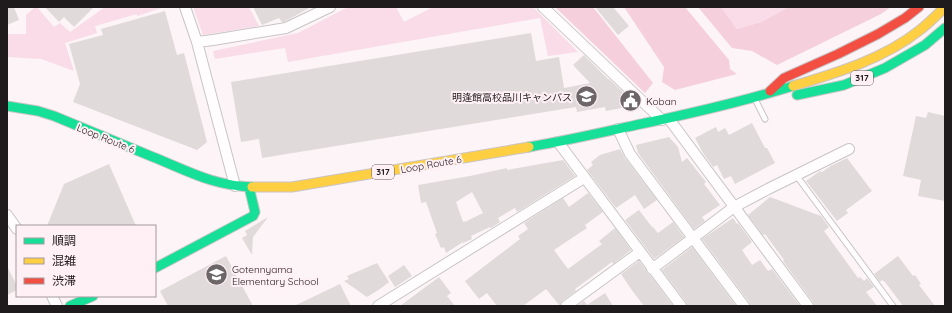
<svg xmlns="http://www.w3.org/2000/svg" width="952" height="313" font-family="Quicksand,'Noto Sans JP',sans-serif">
  <style>
    .green { fill: #f9dce7 }
    .forest { fill: #f6cfdd }
    .building { fill: #e0dadb; fill-rule: evenodd }
    .lines { fill: none; stroke-linecap: round; stroke-linejoin: round }
    .lane-casing { stroke: #c9c4c5; stroke-width: 7 }
    .street-casing { stroke: #c9c4c5; stroke-width: 12 }
    .fast-casing { stroke: #c9c4c5; stroke-width: 11 }
    .slow-casing { stroke: #c9c4c5; stroke-width: 11 }
    .jam-casing { stroke: #c9c4c5; stroke-width: 11 }
    .lane { stroke: #fffdfe; stroke-width: 5 }
    .street { stroke: #fffdfe; stroke-width: 10 }
    .fast { stroke: #16e098; stroke-width: 9 }
    .slow { stroke: #ffcf43; stroke-width: 9 }
    .jam { stroke: #f24e42; stroke-width: 9 }
    .labels { text-anchor: middle; stroke-width: 4; stroke-linejoin: round; paint-order: stroke }
    .shield { fill: #fff0f5; stroke: #625a5d; stroke-width: 1 }
    .shield-label { font-size: 9px; font-weight: bold; fill: #1f1a1c }
    .poi-label { font-size: 10px; fill: #1f1a1c; stroke: #fff0f5; text-anchor: start }
    .street-label { font-size: 10px; fill: #1f1a1c; stroke: #fff0f5 }
  </style>
  <rect width="100%" height="100%" fill="#fcf4f6"/>
  <path class="green" d="M35,7H37L54,27L60,23L70,32L105,7H164L137,16V14L95,26L97,33L65,43L74,71L41,59L7,57V34H26V15Z
    M193,7H249L259,26L203,35Z
    M348,7H396L404,22L433,7H533L578,52L548,56L540,18L288,62L285,48L215,59L213,51L298,33Z
    M721,7H789L761,22L737,29Z"/>
  <path class="forest" d="M555,7H593L653,83L645,93Z
    M624,7H685L729,60L730,69L737,74L675,90L662,82L664,67Z
    M698,7H721L737,29L761,22L789,7H891L881,14L777,65L752,51L732,48Z"/>
  <path class="building" d="M7,7H14L19,20L7,25Z
    M45,7H94L74,27L64,17L59,22Z
    M253,7H311L284,22H282L279,18L262,25Z
    M595,7H613L629,26L618,35Z
    M165,11L177,55L184,53L207,142L197,150L73,102L80,84L69,44L103,35L101,29Z
    M531,33L536,61L559,57L564,88L590,83L573,65L584,55L608,79H609L637,105L606,111L605,107L577,112L576,107L262,158L259,139L241,142L231,82Z
    M928,112L945,116V201L918,196L921,180L903,176L916,116L926,118Z
    M752,123L765,148H767L775,163L735,184L731,176L724,179L717,165L713,167L703,153L695,138L716,127L718,132L725,128L729,135Z
    M669,137L678,147L682,162L687,158L706,182L704,184L720,205L702,217L705,221L694,229L638,153L636,145Z
    M620,149L625,158L657,200L644,209L635,195L616,208L587,170L593,165L591,162L600,155Z
    M847,158L872,191L846,210L848,213L837,221L806,181L820,171L822,172L832,165H833Z
    M563,160L575,176L517,212L515,208L498,218L500,222L491,228L490,227L471,236L472,239L463,243V242L446,253L444,247L441,248L435,234L437,233L426,202L421,203L418,185L470,176L507,168V170ZM472,192L483,213L465,222V221L463,222L456,202Z
    M109,164L136,226H47L64,184Z
    M588,193L603,212L585,225L587,228L554,250L568,269L602,244L599,241L615,228L631,250L613,264L612,262L575,289L576,291L562,301L560,306L546,289L523,306H497L487,293L479,299L465,281L520,239L518,236L528,229L524,223L563,198L569,207Z
    M770,197L821,216L829,227L824,231L858,278L860,277L864,281L867,278L874,287L866,292L877,306H814L813,302L783,261L784,260L765,234L763,235L748,215Z
    M639,210L652,227H653L658,233L673,222L684,237L654,259L625,220Z
    M268,217L253,237L252,255L242,238L247,235L245,231Z
    M733,218L737,224L738,223L752,242L742,250L752,265L760,260L768,271L772,269L800,306H750L749,302L702,239Z
    M692,247L736,306H687L686,302L662,270Z
    M226,256L253,306H168L160,291Z
    M898,256L913,276L915,275L921,284L919,285L935,306H903L885,282L882,280L880,282L874,274Z
    M639,261L646,270L647,273L650,275L673,306H644L631,289L621,274Z
    M377,263L389,282L380,289L367,297L344,281L349,279L347,276Z
    M404,265L412,276L395,287L388,276Z
    M7,266L17,286V290L7,295Z
    M439,277L451,293L447,296L455,306H400Z
    M340,284L351,306H294Z
    M605,293L613,306H577L584,301L587,305Z"/>
  <g class="lines">
    <defs>
      <path id="lane" d="M756,101L765,119
        M796,175L893,306"/>
      <path id="street" d="M185,7L197,42L235,186
        M543,7L662,120
        M197,42L213,40L286,28L330,7
        M669,119L808,306
        M618,129L630,154L744,306
        M558,142L681,306
        M7,215L17,229
        M652,269L734,207L768,189L849,149
        M52,296L57,306
        M378,306L584,178
        M566,306L640,252"/>
      <path id="fast" d="M797,95L844,85L885,68L925,45L945,28
        M7,106L38,111L54,116C87,130 120,143 153,157C188,171 214,186 252,187
        M529,147C565,141 600,133 636,125C689,114 741,102 793,86
        M155,268L253,216L255,212L249,187
        M70,306L93,296"/>
      <path id="slow" d="M793,86C836,73 884,59 920,30C929,23 937,15 945,7
        M252,187H292L529,147"/>
      <path id="jam" d="M770,91L784,78L838,54L878,34L905,18L919,7"/>
    </defs>
    <use href="#lane" class="lane-casing"/>
    <use href="#street" class="street-casing"/>
    <use href="#fast" class="fast-casing"/>
    <use href="#slow" class="slow-casing"/>
    <use href="#jam" class="jam-casing"/>
    <use href="#lane" class="lane"/>
    <use href="#street" class="street"/>
    <use href="#fast" class="fast"/>
    <use href="#slow" class="slow"/>
    <use href="#jam" class="jam"/>
  </g>
  <defs>
    <symbol id="school-disc" viewBox="-11 -11 22 22"><circle r="9.5" fill="#6c6668" stroke="#fff0f5"/><path d="M0-5L7-2L0 1L-7-2ZM-4 1L0 2.5L4 1V4Q0 6-4 4Z" fill="#fff"/></symbol>
    <symbol id="civic-disc" viewBox="-11 -11 22 22"><circle r="9.5" fill="#6c6668" stroke="#fff0f5"/><path d="M-.6-6.5H3V-4.5H.6V-3L4-1V1h2V6H-6V1h2V-1L-.6-3ZM-1.2 2.5V6h2.4V2.5Z" fill="#fff"/></symbol>
  </defs>
  <g fill-rule="evenodd">
    <use href="#school-disc" x="574" y="84" width="25" height="25"/>
    <use href="#civic-disc" x="618" y="88" width="25" height="25"/>
    <use href="#school-disc" x="204" y="262" width="25" height="25"/>
  </g>
  <g class="labels">
    <g class="shield">
      <rect x="851" y="71" width="22" height="14" rx="3"/>
      <rect x="372" y="165" width="22" height="14" rx="3"/>
    </g>
    <g class="shield-label">
      <text x="862" y="81">317</text>
      <text x="383" y="175">317</text>
    </g>
    <g class="poi-label">
      <text x="572" y="101" text-anchor="end">明逢館高校品川キャンパス</text>
      <text x="646" y="105">Koban</text>
      <text x="232" y="273">Gotennyama<tspan x="232" dy="12">Elementary School</tspan></text>
    </g>
    <g class="street-label">
      <text transform="translate(106 138) rotate(22)" y="4">Loop Route 6</text>
      <text transform="translate(431 164) rotate(-10)" y="4">Loop Route 6</text>
    </g>
  </g>
  <rect width="952" height="313" fill="none" stroke="#1f1a1c" stroke-width="16"/>
  <rect x="16" y="225" width="140" height="72" fill="#fff0f5" stroke="#a59a9e"/>
  <rect x="24" y="238" width="20" height="6" fill="#16e098" stroke="#a59a9e"/>
  <text x="52" y="245" font-size="12" fill="#1f1a1c">順調</text>
  <rect x="24" y="258" width="20" height="6" fill="#ffcf43" stroke="#a59a9e"/>
  <text x="52" y="265" font-size="12" fill="#1f1a1c">混雑</text>
  <rect x="24" y="278" width="20" height="6" fill="#f24e42" stroke="#a59a9e"/>
  <text x="52" y="285" font-size="12" fill="#1f1a1c">渋滞</text>
</svg>
